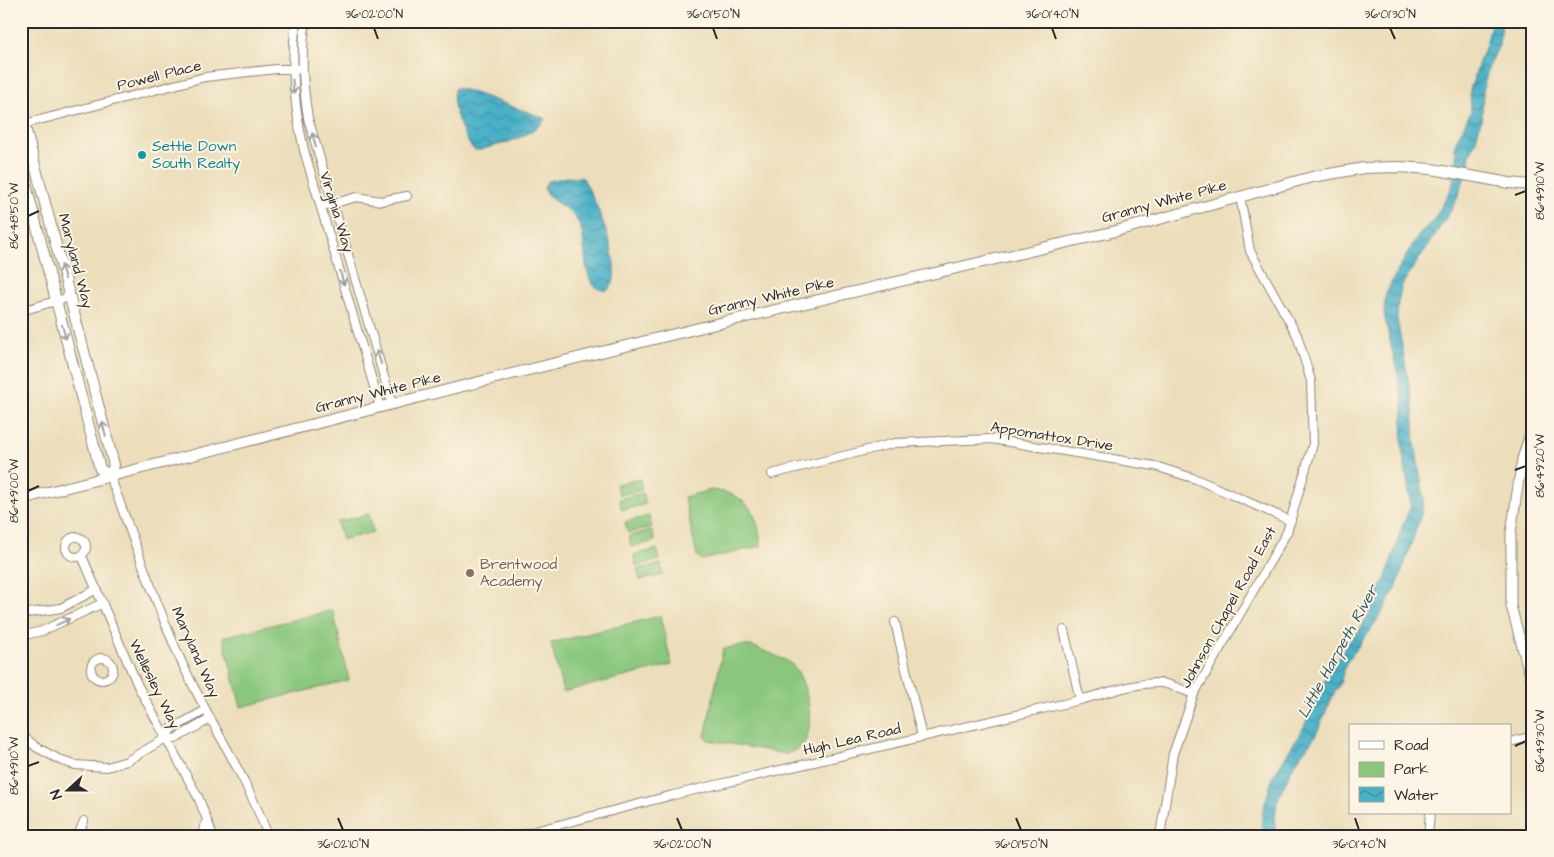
<svg xmlns="http://www.w3.org/2000/svg" width="1554" height="857" font-family="'Architects Daughter',sans-serif">
  <style>
    .green { fill: #8ac77d; stroke: #5a7954 }
    .water { fill: url(#water-waves); stroke: #3a6e79 }
    .lines { fill: none; stroke-linecap: round; stroke-linejoin: round }
    .stream { stroke: #48b0c7; stroke-width: 2 }
    .minor-casing { stroke: #8c8473; stroke-width: 10 }
    .tertiary-casing { stroke: #8c8473; stroke-width: 11 }
    .secondary-casing { stroke: #8c8473; stroke-width: 12 }
    .minor { stroke: #fff; stroke-width: 8 }
    .tertiary { stroke: #fff; stroke-width: 9 }
    .secondary { stroke: #fff; stroke-width: 10 }
    .oneway { stroke: #a0a0a0 }
    .ticks { fill: none; stroke: #2b2b2b; stroke-width: 2 }
    .culture-dot { fill: #0f9aa8; stroke: #fcf5e5; stroke-width: 2 }
    .education-dot { fill: #8d6e63; stroke: #fcf5e5; stroke-width: 2 }
    .labels { text-anchor: middle; stroke-width: 4; stroke-linejoin: round; paint-order: stroke }
    .street-label { font-size: 15px; fill: #2b2b2b; stroke: #fcf5e5 }
    .culture-label { font-size: 15px; fill: #0d838f; stroke: #fcf5e5; text-anchor: start }
    .education-label { font-size: 15px; fill: #785e54; stroke: #fcf5e5; text-anchor: start }
    .water-label { font-size: 16px; font-style: italic; fill: #355a62; stroke: #fcf5e5 }
    .neatline { fill: none; stroke: #2b2b2b; stroke-width: 2 }
    .ticks-label { font-size: 12px; text-anchor: middle; fill: #2b2b2b }
  </style>
  <defs>
    <pattern id="water-waves" width="16" height="10" patternUnits="userSpaceOnUse" patternTransform="scale(1.25)"><rect width="16" height="10" fill="#48b0c7"/><path d="M0 5q4-4 8 0t8 0" fill="none" stroke="#3c8fa2"/></pattern>
  </defs>
  <rect width="100%" height="100%" fill="#fcf5e5"/>
  <filter id="ink" filterUnits="userSpaceOnUse"><feTurbulence type="fractalNoise" baseFrequency=".02" numOctaves="2"/><feDisplacementMap in="SourceGraphic" scale="10" xChannelSelector="R" yChannelSelector="G"/><feConvolveMatrix kernelMatrix="1 2 1 2 8 2 1 2 1" color-interpolation-filters="sRGB"/></filter>
  <filter id="wash" filterUnits="userSpaceOnUse"><feTurbulence type="fractalNoise" baseFrequency=".0096" numOctaves="4" result="noise"/><feDisplacementMap in="SourceGraphic" scale="20" xChannelSelector="R" yChannelSelector="G"/><feGaussianBlur stdDeviation="1.12" result="paint"/><feColorMatrix in="noise" values="0 0 0 0 0 0 0 0 0 0 0 0 0 0 0 0 0 1.4 0 .05"/><feComposite in="paint" operator="in"/></filter>
  <g filter="url(#wash)">
    <rect width="100%" height="100%" fill="#ecdebb"/>
    <path class="green" d="M640,479L642,490L619,495L616,484Z
      M711,490C746,493 759,513 761,546L702,560L697,556L684,497Z
      M643,493L646,504L622,510L619,499Z
      M369,514L373,532L342,540L337,522Z
      M649,516L652,527L628,533L625,522Z
      M652,530L655,541L631,547L629,536Z
      M657,549L660,560L636,566L634,555Z
      M661,564L663,575L640,580L637,569Z
      M333,610L349,680L241,707L223,637Z
      M660,616L672,665L563,692L551,643Z
      M738,646C742,646 746,646 750,646C756,647 784,659 789,662C807,675 817,727 803,744C799,749 792,752 786,754L708,740L705,736L723,649Z"/>
    <path class="water" d="M1491,21H1502L1499,45L1488,69L1483,90L1482,116L1475,143L1470,154L1469,163L1458,197L1450,212L1402,285L1398,302L1397,319L1413,406L1415,443L1424,499L1422,512L1397,586L1380,616L1345,665L1340,684L1330,700L1324,717L1314,738L1301,755L1291,770L1277,801L1275,818V836H1262V813L1273,776L1304,727L1321,687L1347,644L1360,630L1372,608L1378,591L1385,580L1402,527L1411,505L1402,448L1403,398L1399,389L1398,376L1384,314L1385,296L1392,281L1413,244L1423,230L1434,220L1452,187L1457,163L1455,149L1456,141L1471,111L1470,90L1482,53L1488,42L1491,30Z
      M455,88L469,91L544,118V121C522,141 507,142 480,150H474C464,140 448,101 455,88Z
      M567,177L583,178C594,197 629,274 608,290C582,294 586,248 582,232C574,203 553,208 544,189L547,181Z"/>
    <g class="lines">
      <path class="stream" d="M1486,46L1492,21"/>
    </g>
  </g>
  <g filter="url(#ink)">
    <g class="lines">
      <defs>
        <path id="minor" d="M296,21C290,66 294,107 304,150L380,407
          M306,21C300,54 303,86 308,118L392,404
          M24,124L205,77L276,69H296
          M328,205L357,197L381,201L407,196
          M21,311L70,297
          M772,474L895,443L991,439L1155,466L1196,479L1291,521
          M110,476C132,535 153,596 178,654C205,716 245,772 268,836
          M66 547a10 10 0 1 1 20 0a10 10 0 1 1-20 0Z
          M82,556L138,686L199,799L213,836
          M21,614L61,608L97,589
          M895,622L922,737
          M1064,630L1080,700
          M21,636L42,631L103,603
          M91 669a11 11 0 1 1 22 0a11 11 0 1 1-22 0Z
          M21,734L36,747L62,761L75,765L107,767L127,761L166,738L175,739L210,719
          M166,738L171,729L206,710
          M1510,742L1533,736
          M78,836L84,821
          M201,836L207,821
          M516,836L673,795L1080,700C1104,694 1136,682 1161,683C1171,684 1184,691 1194,694
          M1160,836L1173,754L1194,694L1287,532L1313,444L1311,381L1297,335L1250,251L1240,196
          M1428,836L1430,813"/>
        <path id="tertiary" d="M1533,424L1522,459L1511,533V606L1533,687"/>
        <path id="secondary" d="M21,112L114,465L110,476
          M21,166L100,469L110,476
          M21,499L459,387L703,327L1116,231L1312,177L1364,168L1398,167L1432,169L1509,183L1533,185"/>
      </defs>
      <use href="#minor" class="minor-casing"/>
      <use href="#tertiary" class="tertiary-casing"/>
      <use href="#secondary" class="secondary-casing"/>
      <use href="#minor" class="minor"/>
      <use href="#tertiary" class="tertiary"/>
      <use href="#secondary" class="secondary"/>
    </g>
    <defs><path id="oneway-shaft" d="M-6 0H5M1.5-3L5.5 0L1.5 3" fill="none" stroke-width="1.6" stroke-linecap="round" stroke-linejoin="round" transform="scale(1.25)"/></defs>
    <g class="oneway">
      <use href="#oneway-shaft" transform="translate(293 87) rotate(86)"/>
      <use href="#oneway-shaft" transform="translate(314 140) rotate(-105)"/>
      <use href="#oneway-shaft" transform="translate(63 272) rotate(-105)"/>
      <use href="#oneway-shaft" transform="translate(342 278) rotate(73)"/>
      <use href="#oneway-shaft" transform="translate(64 332) rotate(75)"/>
      <use href="#oneway-shaft" transform="translate(379 357) rotate(-106)"/>
      <use href="#oneway-shaft" transform="translate(104 429) rotate(-105)"/>
      <use href="#oneway-shaft" transform="translate(63 622) rotate(-25)"/>
    </g>
  </g>
  <path class="ticks" d="M374,28L378,39M713,28L717,39M1052,28L1056,39M1390,28L1395,39M1515,195L1526,191M28,216L39,211M1515,470L1526,466M28,491L39,486M1515,746L1526,741M28,766L39,762M338,818L343,830M677,818L682,830M1016,818L1021,830M1355,818L1359,830"/>
  <circle class="culture-dot" cx="142" cy="155" r="5"/>
  <circle class="education-dot" cx="470" cy="573" r="5"/>
  <g class="labels">
    <g class="street-label">
      <text transform="translate(159 75) rotate(-14)" y="5">Powell Place</text>
      <text transform="translate(1164 201) rotate(-15)" y="5">Granny White Pike</text>
      <text transform="translate(337 212) rotate(73)" y="5">Virginia Way</text>
      <text transform="translate(76 261) rotate(75)" y="5">Maryland Way</text>
      <text transform="translate(771 296) rotate(-13)" y="5">Granny White Pike</text>
      <text transform="translate(378 392) rotate(-14)" y="5">Granny White Pike</text>
      <text transform="translate(1052 436) rotate(9)" y="5">Appomattox Drive</text>
      <text transform="translate(1228 607) rotate(-61)" y="5">Johnson Chapel Road East</text>
      <text transform="translate(196 652) rotate(66)" y="5">Maryland Way</text>
      <text transform="translate(155 684) rotate(64)" y="5">Wellesley Way</text>
      <text transform="translate(852 739) rotate(-13)" y="5">High Lea Road</text>
    </g>
    <g class="culture-label">
      <text x="152" y="151">Settle Down<tspan x="152" dy="17">South Realty</tspan></text>
    </g>
    <g class="education-label">
      <text x="480" y="569">Brentwood<tspan x="480" dy="17">Academy</tspan></text>
    </g>
    <g class="water-label">
      <text transform="translate(1337 651) rotate(-61)" y="6">Little Harpeth River</text>
    </g>
  </g>
  <rect width="1554" height="857" fill="none" stroke="#fcf5e5" stroke-width="55"/>
  <rect x="1349" y="724" width="162" height="90" fill="#fcf5e5" stroke="#a8a49b"/>
  <rect x="1359" y="741" width="25" height="8" fill="#ffffff" stroke="#a8a49b"/>
  <text x="1394" y="750" font-size="15" fill="#2b2b2b">Road</text>
  <rect x="1359" y="762" width="25" height="15" fill="#8ac77d" stroke="#a8a49b"/>
  <text x="1394" y="774" font-size="15" fill="#2b2b2b">Park</text>
  <rect x="1359" y="787" width="25" height="15" fill="url(#water-waves)" stroke="#a8a49b"/>
  <text x="1394" y="800" font-size="15" fill="#2b2b2b">Water</text>
  <g transform="translate(68 790) rotate(249)" stroke="#fcf5e5" stroke-width="4" paint-order="stroke">
  <path d="M0-4L9 19L0 12L-9 19Z" fill="#2b2b2b"/>
  <text y="-8" font-size="14" font-weight="bold" text-anchor="middle" fill="#2b2b2b">N</text>
  </g>
  <rect x="28" y="28" width="1498" height="802" class="neatline"/>
  <g class="ticks-label">
    <text x="374" y="18">36°02'00"N</text>
    <text x="713" y="18">36°01'50"N</text>
    <text x="1052" y="18">36°01'40"N</text>
    <text x="1390" y="18">36°01'30"N</text>
    <text transform="translate(1540 191) rotate(-90)" y="4">86°49'10"W</text>
    <text transform="translate(14 216) rotate(-90)" y="4">86°48'50"W</text>
    <text transform="translate(1540 466) rotate(-90)" y="4">86°49'20"W</text>
    <text transform="translate(14 491) rotate(-90)" y="4">86°49'00"W</text>
    <text transform="translate(1540 741) rotate(-90)" y="4">86°49'30"W</text>
    <text transform="translate(14 766) rotate(-90)" y="4">86°49'10"W</text>
    <text x="343" y="848">36°02'10"N</text>
    <text x="682" y="848">36°02'00"N</text>
    <text x="1021" y="848">36°01'50"N</text>
    <text x="1359" y="848">36°01'40"N</text>
  </g>
</svg>
